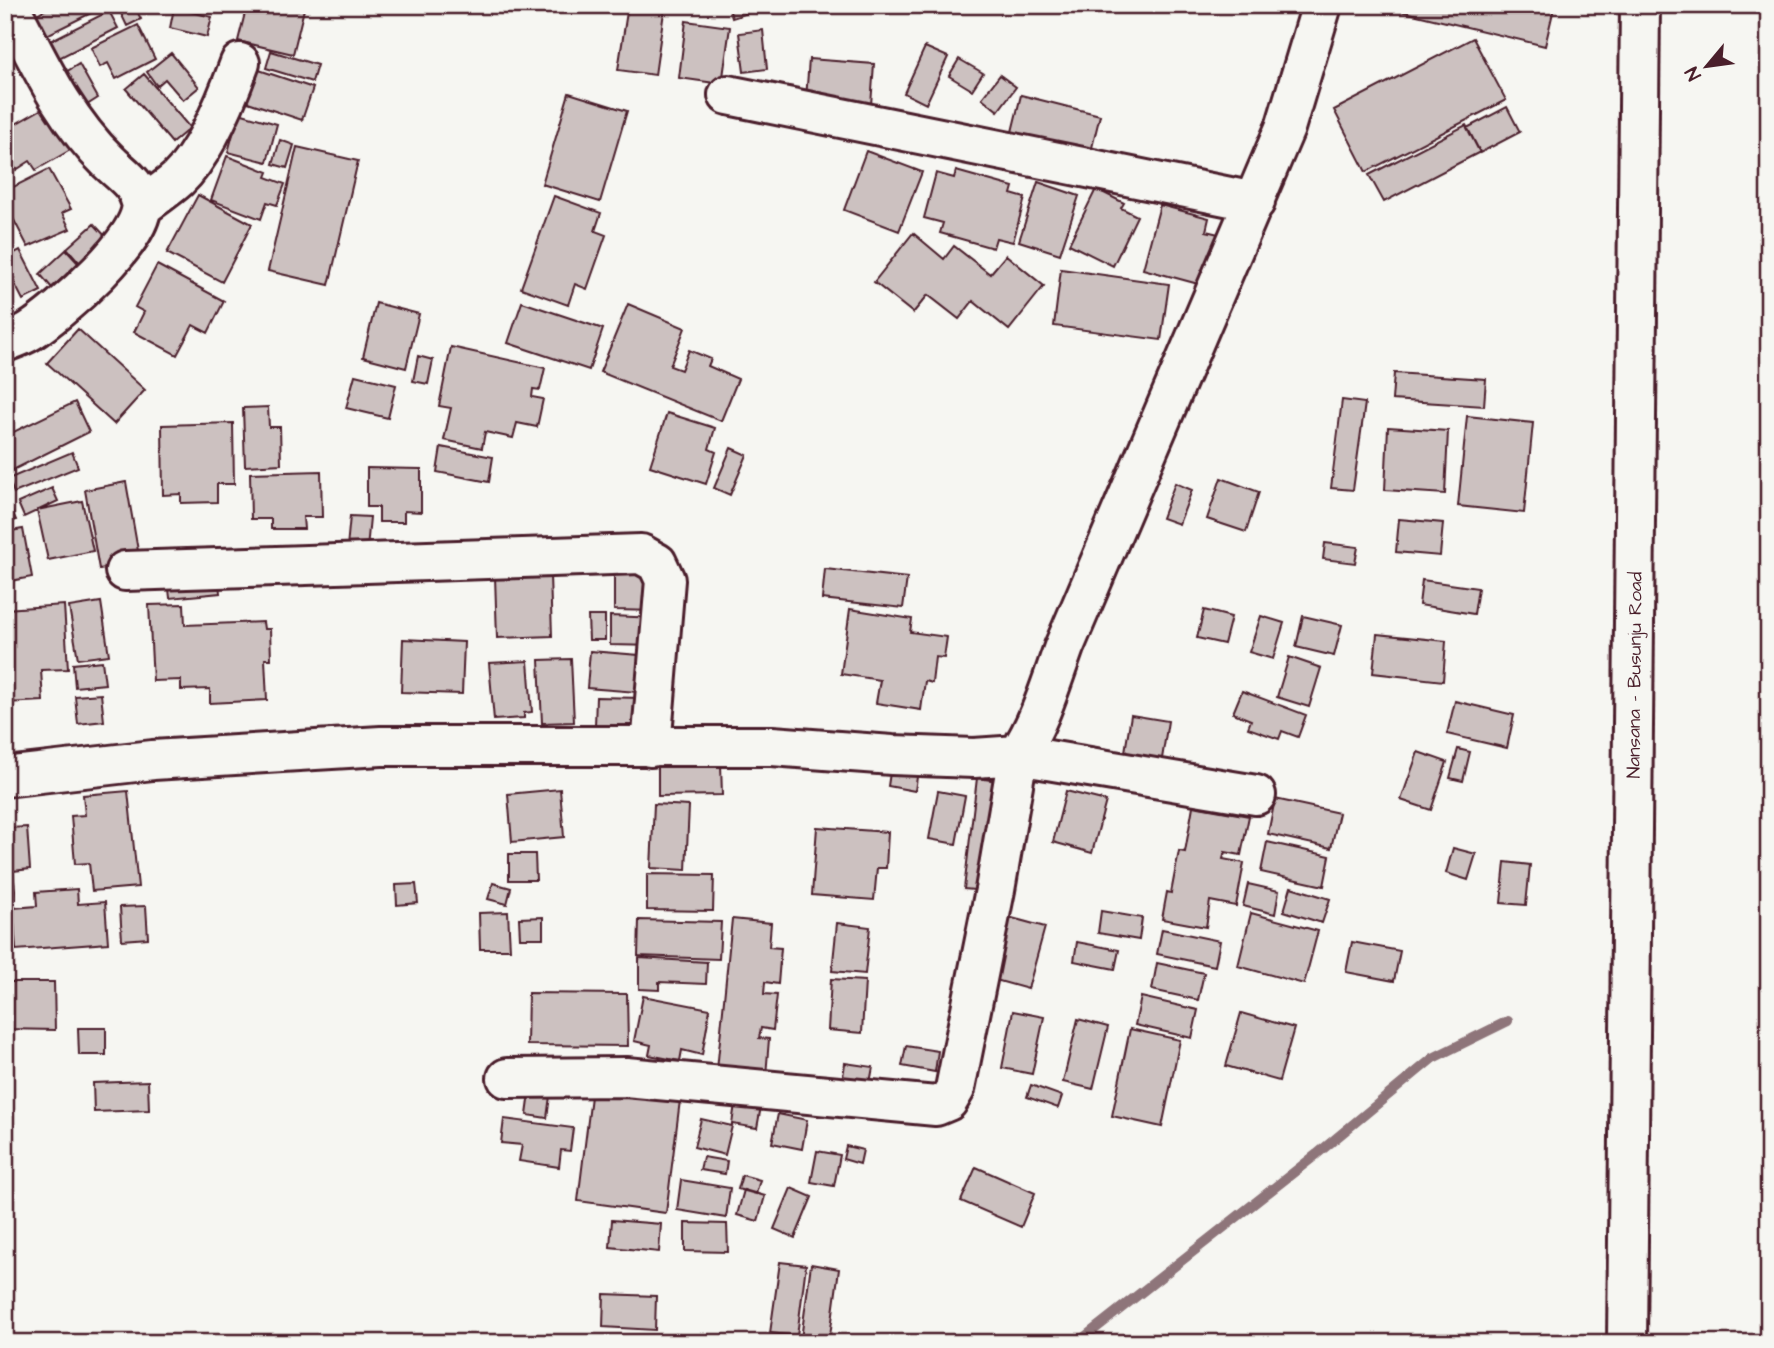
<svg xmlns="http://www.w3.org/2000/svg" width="1774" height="1348" font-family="'Architects Daughter',sans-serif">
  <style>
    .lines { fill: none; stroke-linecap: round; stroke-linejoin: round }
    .stream { stroke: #8e747a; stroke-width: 10 }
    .building { fill: #ccc1c0; stroke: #4a1f2b; stroke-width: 2 }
    .street-casing { stroke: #4a1f2b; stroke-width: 44 }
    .primary-casing { stroke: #4a1f2b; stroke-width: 44 }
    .street { stroke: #f6f6f2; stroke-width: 38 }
    .primary { stroke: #f6f6f2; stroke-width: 38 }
    .labels { text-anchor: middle; stroke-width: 6; stroke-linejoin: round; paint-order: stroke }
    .street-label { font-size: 19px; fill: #4a1f2b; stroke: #f6f6f2 }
  </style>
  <rect width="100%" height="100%" fill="#f6f6f2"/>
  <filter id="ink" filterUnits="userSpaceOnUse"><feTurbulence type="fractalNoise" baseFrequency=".0143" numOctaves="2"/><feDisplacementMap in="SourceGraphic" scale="14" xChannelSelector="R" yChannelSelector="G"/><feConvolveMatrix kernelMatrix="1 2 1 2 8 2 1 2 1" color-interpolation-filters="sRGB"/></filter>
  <g filter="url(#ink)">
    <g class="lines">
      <path class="stream" d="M1077,1343L1317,1154L1433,1058L1508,1021"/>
    </g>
    <path class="building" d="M54,5H107L37,40L27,19Z
      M117,5H134L141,19L127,26Z
      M247,5H305L293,54L238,41Z
      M628,5H665L655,75L618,70Z
      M728,5H749L751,12L732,18Z
      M1393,5H1543L1554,8L1545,46L1392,9Z
      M174,8L212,17L207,37L170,28Z
      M109,11L118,28L49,63L40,46Z
      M686,21L730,27L722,84L679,78Z
      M138,25L155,59L116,79L108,63L100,67L91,48Z
      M763,30L767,69L744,72L739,33Z
      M1473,38L1506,100L1366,172L1334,110Z
      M925,47L948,57L926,104L904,93Z
      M271,51L317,65L312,82L266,68Z
      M171,53L199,87L183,100L165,79L157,86L147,72Z
      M809,59L874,64L871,105L806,99Z
      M959,59L983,73L972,90L949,76Z
      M79,64L98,98L76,112L56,78Z
      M250,67L313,88L302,120L239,99Z
      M144,74L190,128L172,143L126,89Z
      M1000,75L1016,87L998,111L982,98Z
      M569,93L627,111L600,202L542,184Z
      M1021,95L1100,115L1089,160L1010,140Z
      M47,106L72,149L36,170L30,161L16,170L5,151V130Z
      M5,107L14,122L5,127Z
      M1507,107L1520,132L1480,153L1467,128Z
      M239,113L277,124L267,162L228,152Z
      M1466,125L1480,152L1384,202L1369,175Z
      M280,140L294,145L287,168L273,164Z
      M297,147L358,161L329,285L268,271Z
      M866,151L922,172L899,231L844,210Z
      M227,156L268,172L266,177L285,184L277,205L267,202L261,219L211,200Z
      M49,169L71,209L62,213L70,229L28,247L5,203V191Z
      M956,171L1013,187L1011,194L1025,198L1013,242L996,238L993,248L940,233L943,223L924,218L936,173L954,178Z
      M1038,182L1079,196L1060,254L1019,241Z
      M1096,189L1124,203L1121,208L1137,216L1113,266L1069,244Z
      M198,195L252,224L222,282L167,253Z
      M554,196L601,213L595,231L606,235L587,289L575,284L568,305L521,288Z
      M1160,205L1209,218L1206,231L1227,236L1213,288L1143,269Z
      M94,224L108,239L80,263L67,248Z
      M913,233L944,259L954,246L990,274L1006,255L1044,286L1009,330L973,301L959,319L928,295L913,313L874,282Z
      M20,250L41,291L23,300L5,265V258Z
      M66,250L78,263L52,288L40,274Z
      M157,265L224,301L208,333L193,325L177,355L134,332L144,312L135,307Z
      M1061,269L1169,284L1161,340L1054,326Z
      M522,302L603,329L589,370L508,343Z
      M376,303L419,314L406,368L363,357Z
      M628,304L685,328L670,366L681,370L689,350L711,359L708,366L738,379L721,421L600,372Z
      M78,329L145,390L114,424L47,363Z
      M451,347L545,368L540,390L533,389L532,397L543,399L537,427L517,423L513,438L485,432L482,448L444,440L451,408L439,406Z
      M418,356L433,360L428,384L413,381Z
      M1394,373L1486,379L1484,406L1392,400Z
      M355,375L396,385L388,418L346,408Z
      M1342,400L1365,403L1353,490L1331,488Z
      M75,402L89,432L7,473L5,436Z
      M268,407L269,427H280L281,464L245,466L243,408Z
      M667,413L715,428L709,449L716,452L706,484L650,466Z
      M1467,416L1533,423L1524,513L1458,506Z
      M233,423L234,484H217V502L181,503V494L163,495L162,425Z
      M1388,427L1448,431L1445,494L1385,490Z
      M441,447L493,457L489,482L437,472Z
      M731,448L747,455L730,495L714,488Z
      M72,452L78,467L14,493L8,479Z
      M367,468L421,469V512L404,511V522H379V507H367Z
      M321,471L322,517H303L304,529H271V519H251L250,473Z
      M1221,478L1259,492L1246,532L1207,519Z
      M126,482L140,562L99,569L85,490Z
      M1175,483L1192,490L1179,524L1162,518Z
      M52,488L58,501L24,517L18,503Z
      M82,501L93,551L48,560L37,510Z
      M8,503L16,520L5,525V504Z
      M350,516L370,517L367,549L347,547Z
      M1399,519L1443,523L1440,556L1396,552Z
      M23,529L32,577L5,582V532Z
      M1325,543L1358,547L1355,563L1323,559Z
      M614,566L659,568L658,611L614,610Z
      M825,569L907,578L903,608L822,599Z
      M218,575L220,593L170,598L168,580Z
      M550,575L552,636L497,638L495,576Z
      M1422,580L1478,588L1474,614L1419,605Z
      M101,602L109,655L78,659L69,607Z
      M184,604L185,625L263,622L264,629H270L271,659H265L267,700L210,703V689L181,690V680L153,681L149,605Z
      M64,605L68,669L41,670L43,701L5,703V609Z
      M850,609L912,619L910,632L947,637L944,658L935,657L932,683L925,681L921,710L876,703L880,680L841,674Z
      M1204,610L1231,617L1224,644L1197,638Z
      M588,616H605V640H589Z
      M610,616L658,618L657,646L610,645Z
      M1261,616L1284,623L1273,659L1249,652Z
      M1303,616L1342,625L1334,656L1296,647Z
      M1377,634L1446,641L1443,681L1373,673Z
      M403,639L464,642L462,694L401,692Z
      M590,651L639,655L637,692L587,688Z
      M1289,657L1321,668L1309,707L1277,697Z
      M571,659L574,722L542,723L539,660Z
      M102,661L105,684L75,687L73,664Z
      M528,661L532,712L524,713V718L494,720L489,663Z
      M1242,691L1306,715L1298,737L1282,731L1279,739L1248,728L1251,720L1233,713Z
      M101,694L104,721L78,724L75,696Z
      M596,697L643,698V728L595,726Z
      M1455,701L1514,715L1507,748L1447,734Z
      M1131,715L1168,721L1161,765L1124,758Z
      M1458,749L1470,752L1463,781L1450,778Z
      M1418,752L1447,762L1431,810L1401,800Z
      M721,764L722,795L658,796V765Z
      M891,766L918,770L915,791L888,786Z
      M977,778L998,781L986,891L964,889Z
      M560,789L564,837L512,842L508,794Z
      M128,791L138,887L92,891L89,863L75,864L71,816L85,815L83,795Z
      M938,791L965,796L956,844L929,839Z
      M1066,791L1106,801L1092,853L1053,842Z
      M1275,799L1339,813L1331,848L1268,834Z
      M654,804L689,806L686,870L651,868Z
      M5,805H7L9,828L27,827L30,869L13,871L16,899L5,900Z
      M1193,806L1249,816L1241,855L1225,852L1223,859L1244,863L1236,906L1210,901L1206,927L1162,919L1167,892L1171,893L1179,851L1185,852Z
      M817,827L888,832L886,868H877L874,900L812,895Z
      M1267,842L1330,856L1324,886L1261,872Z
      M1453,848L1476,854L1468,880L1446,873Z
      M509,854H535L536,880H509Z
      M1505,862L1530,865L1526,905L1501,903Z
      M647,874L714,875L713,911L647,910Z
      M493,883L511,888L507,904L488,899Z
      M416,884L418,903L397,905L396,885Z
      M1248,884L1279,891L1275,914L1243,906Z
      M1291,887L1330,899L1322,923L1284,911Z
      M77,889L78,904L105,902L108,943L16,950L13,908L37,906L36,892Z
      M146,906L148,938L122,940L120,907Z
      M1101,911L1142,918L1139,940L1098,933Z
      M508,912L510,949H480L479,913Z
      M1251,913L1318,931L1304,984L1238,966Z
      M1001,915L1045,927L1028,989L985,977Z
      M543,917V938H520L519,918Z
      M732,919L771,923L769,947L781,948L778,984L765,982L764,994L777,995L773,1030L761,1028L759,1038L769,1039L766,1076L717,1070Z
      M639,920L721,922L719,959L638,956Z
      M837,923L870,927L865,974L832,971Z
      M1162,929L1220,941L1215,966L1157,954Z
      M1077,942L1119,950L1115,969L1074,961Z
      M1352,942L1400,951L1394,981L1346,972Z
      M639,958L707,962L706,984L659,982V990L639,989Z
      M1157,963L1204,973L1198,1000L1152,990Z
      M831,979L865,981L862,1033L828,1030Z
      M5,982H54L55,1030L5,1029Z
      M528,993L627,994L628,1046L527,1045Z
      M643,996L710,1009L702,1055L682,1050L680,1061L649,1055L651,1045L634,1041Z
      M1141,997L1198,1010L1192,1038L1135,1025Z
      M1013,1011L1044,1017L1032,1074L1002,1068Z
      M1241,1013L1294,1028L1279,1081L1226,1066Z
      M1078,1019L1108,1027L1093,1089L1063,1082Z
      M78,1028H106V1055H79Z
      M1130,1029L1180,1040L1162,1127L1112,1116Z
      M906,1046L938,1051L935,1072L902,1066Z
      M845,1063L873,1067L869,1088L842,1084Z
      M148,1081L149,1110L94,1112L93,1083Z
      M1031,1085L1062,1096L1058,1108L1027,1097Z
      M531,1086L551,1089L547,1118L527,1115Z
      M592,1088L680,1100L666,1213L578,1201Z
      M736,1097L762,1101L757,1128L732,1124Z
      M778,1114L807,1120L802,1149L772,1143Z
      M504,1119L573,1128L570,1151L561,1150L559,1167L519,1161L522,1145L501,1143Z
      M701,1119L732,1126L725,1155L694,1147Z
      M846,1146L863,1150L860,1164L843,1159Z
      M817,1151L840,1155L834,1186L811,1182Z
      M703,1157L727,1161L725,1174L700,1170Z
      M976,1167L1035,1193L1021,1227L961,1201Z
      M742,1175L760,1180L756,1194L738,1189Z
      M681,1180L730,1188L726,1218L677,1210Z
      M791,1188L812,1197L795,1238L774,1229Z
      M744,1190L765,1196L758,1221L737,1215Z
      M612,1220L661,1224L659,1252L610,1247Z
      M685,1223L727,1224L728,1252L685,1251Z
      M780,1262L806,1265L797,1336L770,1333Z
      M811,1264L839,1269L829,1343L801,1339Z
      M604,1294L656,1296L655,1330L603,1327Z
      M676,1334L707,1343H674Z"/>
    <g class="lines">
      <defs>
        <path id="street" d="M728,95L1255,202
          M143,206C154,197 167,189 178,179C205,153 227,99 240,63
          M5,342C13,339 22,336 30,331C56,315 149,235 141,202C137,183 122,175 109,162C63,118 38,60 9,5
          M125,571L641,554L657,563L665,580L651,747
          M5,777L153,760L381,746H772L892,755L974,758L1018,755C1040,722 1051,683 1064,647L1285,128L1322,5
          M507,1078L626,1077L936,1106L948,1101L955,1089L995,890L1018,755L1256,795"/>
        <g id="primary">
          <path id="s1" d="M1627,1343L1640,5"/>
        </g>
      </defs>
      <use href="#street" class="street-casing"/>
      <use href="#primary" class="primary-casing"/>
      <use href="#street" class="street"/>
      <use href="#primary" class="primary"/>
    </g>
  </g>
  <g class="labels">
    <g class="street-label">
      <text dy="7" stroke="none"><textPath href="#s1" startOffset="668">Nansana - Busunju Road</textPath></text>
    </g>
  </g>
  <rect width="1774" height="1348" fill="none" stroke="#f6f6f2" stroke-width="28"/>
  <rect x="14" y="14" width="1746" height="1320" fill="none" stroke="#4a1f2b" stroke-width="2.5" filter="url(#ink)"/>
  <g transform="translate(1707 66) rotate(241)" stroke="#f6f6f2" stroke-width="5" paint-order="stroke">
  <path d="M0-5L12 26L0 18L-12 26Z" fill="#4a1f2b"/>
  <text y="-10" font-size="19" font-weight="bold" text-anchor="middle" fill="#4a1f2b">N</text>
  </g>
</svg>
